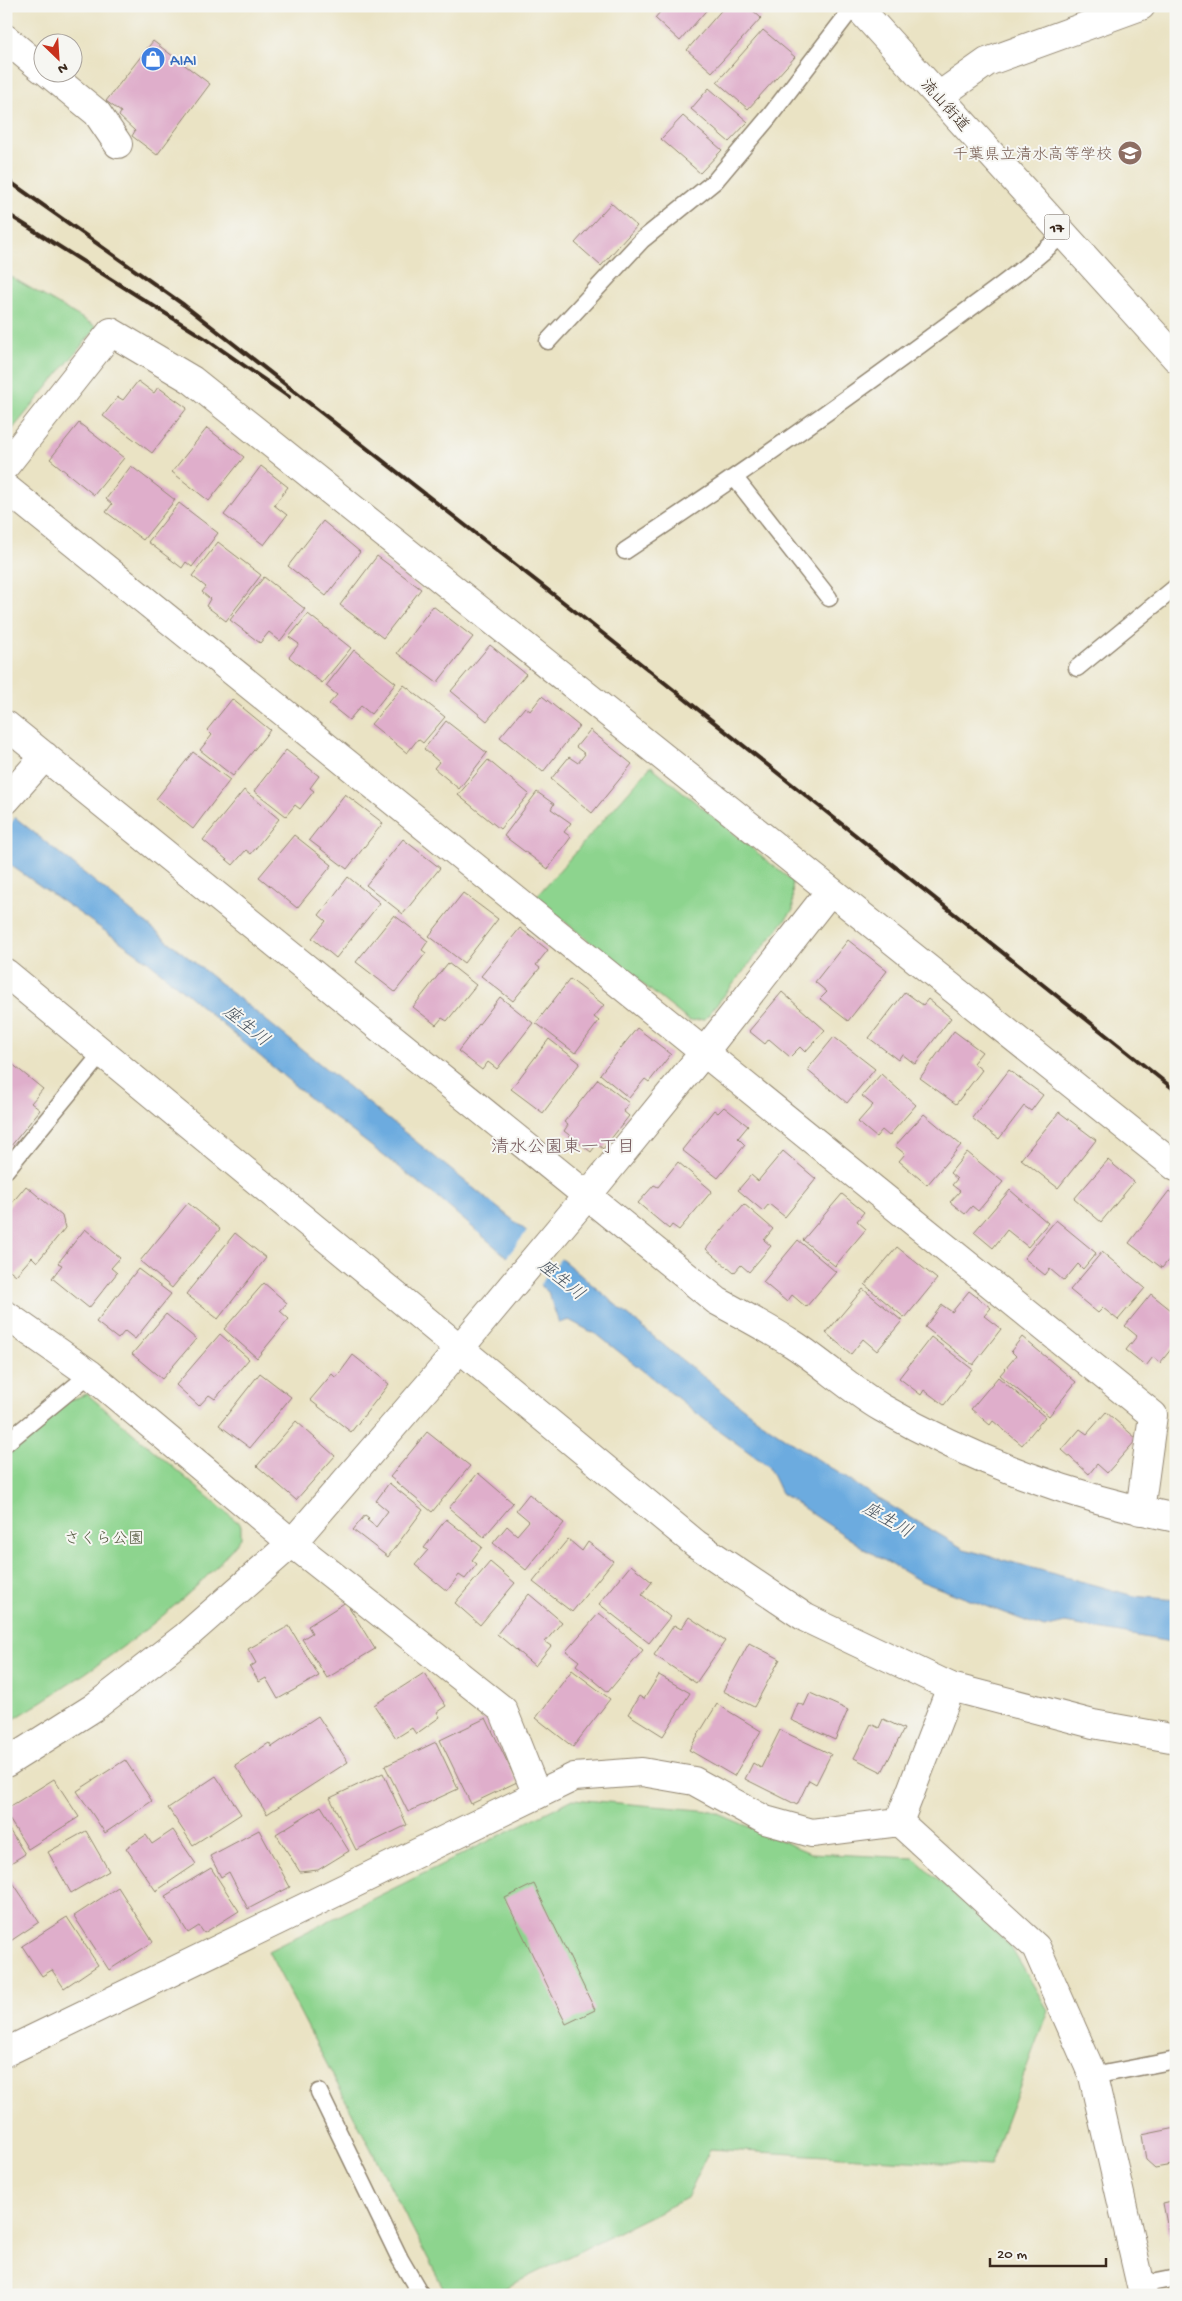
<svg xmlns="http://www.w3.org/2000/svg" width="1182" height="2301" font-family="'Gochi Hand','Klee One',sans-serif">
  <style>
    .green { fill: #8dd48e; stroke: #647f56 }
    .water { fill: #6cabdf; stroke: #546a7e }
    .pier { fill: #eae3c4 }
    .building { fill: #dfaecb }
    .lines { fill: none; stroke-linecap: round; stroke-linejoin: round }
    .lane-casing { stroke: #928671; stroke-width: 19 }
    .street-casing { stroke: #928671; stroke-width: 30 }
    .secondary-casing { stroke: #928671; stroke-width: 30 }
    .primary-casing { stroke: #928671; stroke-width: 30 }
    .lane { stroke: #fff; stroke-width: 16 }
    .street { stroke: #fff; stroke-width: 28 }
    .secondary { stroke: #fff; stroke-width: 28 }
    .primary { stroke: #fff; stroke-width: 28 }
    .rail { stroke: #3b2a1e; stroke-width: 4 }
    .labels { text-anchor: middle; stroke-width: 4; stroke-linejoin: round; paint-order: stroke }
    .shield { fill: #f6f6f2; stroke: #73675e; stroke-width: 1 }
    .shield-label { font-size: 15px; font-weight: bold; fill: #3b2a1e }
    .shop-label { font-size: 16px; fill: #366cbe; stroke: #f6f6f2; text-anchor: start }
    .street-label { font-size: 16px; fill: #3b2a1e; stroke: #f6f6f2 }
    .education-label { font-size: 16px; fill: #785e54; stroke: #f6f6f2; text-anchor: end }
    .park-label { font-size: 16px; fill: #50543a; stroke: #f6f6f2 }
    .water-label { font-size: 18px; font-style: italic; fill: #4c5762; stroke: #f6f6f2 }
    .neighbourhood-label { font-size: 18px; fill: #74585b; stroke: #f6f6f2 }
  </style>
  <rect width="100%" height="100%" fill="#f6f6f2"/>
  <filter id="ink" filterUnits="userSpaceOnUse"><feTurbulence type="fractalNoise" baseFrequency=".02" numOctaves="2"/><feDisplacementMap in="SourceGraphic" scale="10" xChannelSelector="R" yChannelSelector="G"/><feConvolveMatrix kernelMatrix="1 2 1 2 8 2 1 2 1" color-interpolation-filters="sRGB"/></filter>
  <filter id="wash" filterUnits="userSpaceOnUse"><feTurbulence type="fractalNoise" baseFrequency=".0096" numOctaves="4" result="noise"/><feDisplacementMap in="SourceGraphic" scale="20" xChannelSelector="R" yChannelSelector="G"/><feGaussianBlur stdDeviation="1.12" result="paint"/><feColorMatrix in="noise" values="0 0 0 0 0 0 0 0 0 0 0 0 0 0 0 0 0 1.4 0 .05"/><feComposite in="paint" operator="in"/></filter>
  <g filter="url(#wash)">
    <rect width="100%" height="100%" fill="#eae3c4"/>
    <path class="green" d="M6,274L97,327L6,437Z
      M651,766L792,881L793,910L705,1019L689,1021L535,898Z
      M87,1394L241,1525V1538C229,1551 218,1566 205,1578C146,1635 76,1681 6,1724V1455L70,1400Z
      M573,1799L712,1811L810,1853L914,1858L1010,1946L1048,2010L990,2166L710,2149L687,2198L491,2295H447L268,1951Z"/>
    <path class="water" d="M6,810L571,1267L673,1353L764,1424L869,1493L964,1549L1134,1596L1176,1600V1643L1065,1623L1044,1628L920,1581L868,1551L781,1493L768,1466L714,1427L599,1336L569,1320L559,1323L548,1292L437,1197L314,1102L148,961L6,862Z"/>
    <path class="pier" d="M6,807L17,815L6,830Z
      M528,1230L562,1257L538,1287L506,1258Z"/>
    <g id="blocks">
      <path class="building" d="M665,6H710L680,41L655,18Z
        M725,6H748L761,18L712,72L687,50Z
        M763,30L795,57L748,109L717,82Z
        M153,41L210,84L157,155L132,136L135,131L119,116L121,112L106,101Z
        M709,88L748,122L729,142L691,109Z
        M683,116L722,150L700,173L661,139Z
        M611,203L637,226L601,266L575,243Z
        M138,381L154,393L158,387L187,408L152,453L103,416L118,397L123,400Z
        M79,423L124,458L94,495L50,459Z
        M207,428L244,457L209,501L172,472Z
        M131,466L175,500L143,540L106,512L112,504L106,499Z
        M261,466L288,487L274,505L287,515L264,545L224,515Z
        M179,503L218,533L192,567L186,562L182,568L148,542Z
        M323,521L360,552L326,596L288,566Z
        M218,542L261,575L226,621L206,606L210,599L202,592L206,587L192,576Z
        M377,556L421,589L383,638L340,605Z
        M264,577L305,609L280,641L269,632L260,643L230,620Z
        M433,606L473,637L437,683L397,653Z
        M308,614L351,648L322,683L289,657L299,644L289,637Z
        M490,645L526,674L487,721L451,691Z
        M354,650L396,683L371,714L361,706L349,720L329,704L337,695L326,686Z
        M404,685L445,717L423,743L418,739L407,753L371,724Z
        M542,696L579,726L543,772L500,737L525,707L530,711Z
        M232,699L270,730L233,776L200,750L212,735L207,730Z
        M446,721L487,753L459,789L434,768L439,762L424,749Z
        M590,730L632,764L592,813L551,779L569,757L578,763L585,754L576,747Z
        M286,750L319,776L310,788L314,791L300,809L295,805L286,816L254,791Z
        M193,752L230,780L193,829L156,799Z
        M488,760L529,794L500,829L458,795Z
        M244,790L279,819L251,854L246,850L233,865L203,840Z
        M537,792L554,804L551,809L571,823L564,832L571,837L548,869L504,836Z
        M345,794L383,823L347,869L309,840Z
        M294,835L332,865L297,908L259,877Z
        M403,839L440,868L403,914L366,885Z
        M348,877L380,903L336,958L312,938L326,921L319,915Z
        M463,893L498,919L464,963L429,936Z
        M394,915L428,941L422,950L426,953L395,992L356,962Z
        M520,928L548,950L536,965L540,968L513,1001L481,976Z
        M848,940L887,971L848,1021L820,999L827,992L815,982Z
        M448,963L476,985L447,1021L442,1018L436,1025L413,1007Z
        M570,979L604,1005L594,1017L599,1021L575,1053L536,1023Z
        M782,992L825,1030L805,1052L800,1047L790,1057L769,1039L765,1044L749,1031Z
        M905,992L923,1005L928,999L951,1018L915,1064L902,1054L898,1060L869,1038Z
        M500,997L533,1023L497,1069L488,1062L482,1070L458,1051Z
        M637,1028L671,1054L649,1082L645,1079L629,1098L600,1074Z
        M954,1031L982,1052L973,1063L982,1070L956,1104L920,1078Z
        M834,1037L875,1069L847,1103L807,1070Z
        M549,1039L580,1063L543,1113L511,1089Z
        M11,1063L43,1089L31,1103L40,1110L6,1152V1068Z
        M1009,1070L1043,1095L1031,1111L1024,1106L999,1139L972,1118Z
        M881,1074L916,1105L889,1136L882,1130L876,1137L858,1122L873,1105L862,1096Z
        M598,1079L629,1103L623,1111L629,1116L603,1149L597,1144L591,1152L564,1131L568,1125L564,1122Z
        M724,1107L748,1126L738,1138L745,1145L718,1178L682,1150L714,1110L718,1113Z
        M1059,1112L1096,1140L1058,1188L1021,1159Z
        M924,1114L961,1145L927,1185L899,1161L905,1154L895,1146Z
        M783,1151L816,1179L785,1217L769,1204L763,1211L738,1190L751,1175L758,1181Z
        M967,1152L1003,1182L978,1211L972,1206L965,1214L950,1202L960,1191L952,1185L957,1179L950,1173Z
        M1108,1160L1134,1182L1101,1222L1074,1199Z
        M678,1162L712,1191L679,1230L672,1225L669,1229L638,1203L654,1185L658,1187Z
        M26,1186L62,1216L65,1228L37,1262L32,1257L16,1275L6,1267V1210Z
        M1010,1190L1048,1223L1028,1247L1007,1230L993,1248L974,1232Z
        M1169,1191L1176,1196V1251L1162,1268L1129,1243Z
        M842,1194L864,1212L857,1221L866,1229L835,1266L803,1240Z
        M188,1203L220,1229L172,1288L140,1261Z
        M744,1204L773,1229L764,1240L771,1246L749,1272L741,1265L734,1273L706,1249Z
        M1056,1220L1096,1253L1083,1269L1078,1264L1064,1281L1050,1269L1045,1275L1024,1258Z
        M85,1229L120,1258L111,1268L117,1273L89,1308L52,1278L62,1265L58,1263Z
        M235,1233L266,1258L218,1319L186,1294Z
        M798,1240L836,1272L806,1307L792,1295L787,1302L763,1282Z
        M897,1247L937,1279L905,1318L865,1285Z
        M1102,1252L1145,1288L1118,1320L1103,1308L1098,1313L1070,1290Z
        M138,1269L171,1294L135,1339L125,1331L118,1339L96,1322Z
        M264,1283L287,1303L280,1311L289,1319L257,1358L224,1329Z
        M863,1289L902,1321L877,1351L863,1339L851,1354L826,1333Z
        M969,1291L991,1308L984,1316L1001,1329L973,1365L925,1327L942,1305L952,1312Z
        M1151,1294L1176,1314V1343L1160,1363L1153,1357L1146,1366L1126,1350L1137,1336L1125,1326Z
        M166,1314L196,1339L162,1379L132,1354Z
        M220,1334L249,1359L215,1399L209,1395L199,1406L176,1385Z
        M931,1337L972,1369L944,1405L924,1390L921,1395L899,1378Z
        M1022,1337L1076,1382L1049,1416L1000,1375L1016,1356L1011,1351Z
        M353,1355L389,1384L351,1432L310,1400L332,1374L336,1378Z
        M260,1373L291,1397L250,1448L219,1425Z
        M998,1377L1045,1417L1022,1445L993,1421L990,1425L971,1409Z
        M1106,1412L1137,1439L1107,1473L1097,1464L1089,1474L1062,1450L1080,1429L1087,1434Z
        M296,1421L335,1456L296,1500L257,1466Z
        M427,1432L470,1466L432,1512L390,1477Z
        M1175,1456H1176V1471H1172Z
        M478,1473L513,1503L484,1537L449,1508Z
        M389,1483L423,1510L388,1557L353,1530L365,1515L369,1518L367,1520L376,1527L388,1511L376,1501Z
        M529,1494L564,1523L526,1570L493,1543L507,1526L517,1535L529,1521L516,1510Z
        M446,1519L482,1547L472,1560L477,1564L465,1579L459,1575L447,1591L415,1565L428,1550L424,1548Z
        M568,1539L582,1551L588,1542L613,1561L572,1612L533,1582Z
        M490,1562L515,1583L480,1625L455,1603Z
        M631,1565L652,1582L642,1595L670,1617L649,1643L599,1604Z
        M529,1594L562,1622L545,1642L551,1646L535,1666L497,1634Z
        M346,1602L375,1649L327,1678L302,1639L312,1633L308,1626Z
        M599,1613L643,1650L608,1692L576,1665L579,1661L566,1651Z
        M689,1617L725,1641L696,1683L654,1655L674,1625L681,1629Z
        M289,1626L319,1676L278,1699L266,1678L259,1682L250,1667L256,1663L248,1649Z
        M749,1643L780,1659L754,1707L723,1691Z
        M572,1670L610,1699L573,1747L536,1718Z
        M424,1673L446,1706L437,1712L440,1717L416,1734L412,1728L396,1738L374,1705Z
        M659,1675L690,1693L663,1736L628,1714L639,1696L644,1699Z
        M810,1693L848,1710L835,1740L791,1720L798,1703L804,1706Z
        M717,1704L761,1731L734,1776L689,1750Z
        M318,1716L348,1762L267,1814L235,1765L269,1743L272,1747Z
        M486,1718L517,1782L471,1804L440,1740Z
        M883,1719L904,1729L882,1772L854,1758L871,1724L879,1728Z
        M780,1730L831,1754L816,1784L809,1780L797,1805L745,1779L753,1763L761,1768Z
        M436,1742L458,1789L408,1812L385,1766Z
        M125,1760L152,1801L105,1833L77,1791Z
        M383,1773L407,1825L356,1850L330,1798Z
        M216,1776L241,1814L193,1845L168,1808Z
        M54,1779L79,1817L28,1849L6,1814V1809Z
        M321,1806L349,1851L318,1870L300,1872L276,1834Z
        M6,1825L25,1854L6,1866Z
        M173,1830L196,1864L156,1891L126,1848L146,1835L152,1844Z
        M259,1830L290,1887L248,1909L229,1872L221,1877L210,1856Z
        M86,1831L109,1871L71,1893L48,1852Z
        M211,1868L239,1911L204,1933L199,1926L188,1933L165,1896Z
        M8,1875L39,1922L6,1944V1876Z
        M534,1884L595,2010L566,2024L505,1898Z
        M118,1887L153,1942L109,1970L74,1916Z
        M67,1917L98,1965L64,1988L52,1970L42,1976L22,1946Z
        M1176,2128V2172L1173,2173L1172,2165L1155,2168L1146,2160L1142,2135Z
        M1176,2200V2256L1173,2257L1163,2203Z"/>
    </g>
  </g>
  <g filter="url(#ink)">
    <use href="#blocks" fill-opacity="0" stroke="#928671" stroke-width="1"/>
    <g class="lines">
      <defs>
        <path id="lane" d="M548,341L642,240L715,181L769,117L854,6
          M735,478L829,598
          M625,551C725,485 823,416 920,345C968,309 1019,275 1063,234
          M1077,668L1176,587
          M6,1170L102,1053
          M6,1443L90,1374
          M1093,2076L1176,2060
          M319,2092L400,2259L421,2295
          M1141,2285L1176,2278"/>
        <path id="street" d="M6,39L42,69
          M47,72L97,113L118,144
          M939,96L987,62L1141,6
          M6,465L111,332L192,380L1176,1167
          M6,488L1153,1415L1140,1511
          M6,725L717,1301C743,1315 769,1329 793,1344C824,1364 851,1390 882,1408C972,1460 1074,1498 1176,1518
          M6,800L45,756
          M6,1315L90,1374L292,1543L503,1710L537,1795
          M6,1763L93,1708L186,1636L292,1543L434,1379L587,1196L705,1051L830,891
          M899,1822L951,1687
          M6,2052L574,1777L642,1772L694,1781L765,1820L812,1833L899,1822L1036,1947L1093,2076L1143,2295"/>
        <path id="secondary" d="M6,973L696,1544L806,1618L951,1687L1093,1724L1176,1739"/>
        <path id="primary" d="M857,6L1176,358"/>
      </defs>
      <use href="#lane" class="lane-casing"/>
      <use href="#street" class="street-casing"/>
      <use href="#secondary" class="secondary-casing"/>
      <use href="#primary" class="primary-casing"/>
      <use href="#lane" class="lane"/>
      <use href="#street" class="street"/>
      <use href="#secondary" class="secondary"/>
      <use href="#primary" class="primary"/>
      <path class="rail" d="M6,179L184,305L581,616L1176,1091
        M6,213L206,339L289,397"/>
    </g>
  </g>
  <defs>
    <symbol id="shop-disc" viewBox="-11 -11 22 22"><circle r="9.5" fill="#3f7fe0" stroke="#f6f6f2"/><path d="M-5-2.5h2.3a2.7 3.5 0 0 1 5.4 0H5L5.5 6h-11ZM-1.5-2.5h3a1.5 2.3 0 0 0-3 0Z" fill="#fff"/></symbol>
    <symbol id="school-disc" viewBox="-11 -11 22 22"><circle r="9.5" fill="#8d6e63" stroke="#f6f6f2"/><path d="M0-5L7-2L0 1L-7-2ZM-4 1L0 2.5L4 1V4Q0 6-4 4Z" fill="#fff"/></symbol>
  </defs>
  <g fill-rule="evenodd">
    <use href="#shop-disc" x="139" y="45" width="28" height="28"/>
    <use href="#school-disc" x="1116" y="139" width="28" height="28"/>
  </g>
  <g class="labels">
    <rect class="shield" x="1044.5" y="214.5" width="25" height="25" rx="4"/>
    <g class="shield-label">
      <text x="1057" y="232">17</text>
    </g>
    <g class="shop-label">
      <text x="170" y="65">AIAI</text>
    </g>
    <g class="street-label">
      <text transform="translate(946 104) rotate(48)" y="6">流山街道</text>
    </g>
    <g class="education-label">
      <text x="1112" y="159">千葉県立清水高等学校</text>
    </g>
    <g class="park-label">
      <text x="104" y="1543">さくら公園</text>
    </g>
    <g class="water-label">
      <text transform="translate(247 1025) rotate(39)" y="6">座生川</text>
      <text transform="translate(562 1279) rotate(39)" y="6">座生川</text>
      <text transform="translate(888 1519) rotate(30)" y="6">座生川</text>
    </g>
    <g class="neighbourhood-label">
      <text x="563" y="1152">清水公園東一丁目</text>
    </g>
  </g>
  <rect width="1182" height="2301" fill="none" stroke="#f6f6f2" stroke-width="25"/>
  <g transform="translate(58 58) rotate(155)"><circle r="24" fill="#f6f6f2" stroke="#aba49d"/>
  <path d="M0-4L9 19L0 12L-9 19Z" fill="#c8321e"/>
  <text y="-8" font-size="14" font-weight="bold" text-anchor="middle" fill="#3b2a1e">N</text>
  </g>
  <path d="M990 2258v8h116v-8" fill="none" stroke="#3b2a1e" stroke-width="2.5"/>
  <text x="997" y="2258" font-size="15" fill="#3b2a1e" stroke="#f6f6f2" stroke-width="4" paint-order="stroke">20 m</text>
</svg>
